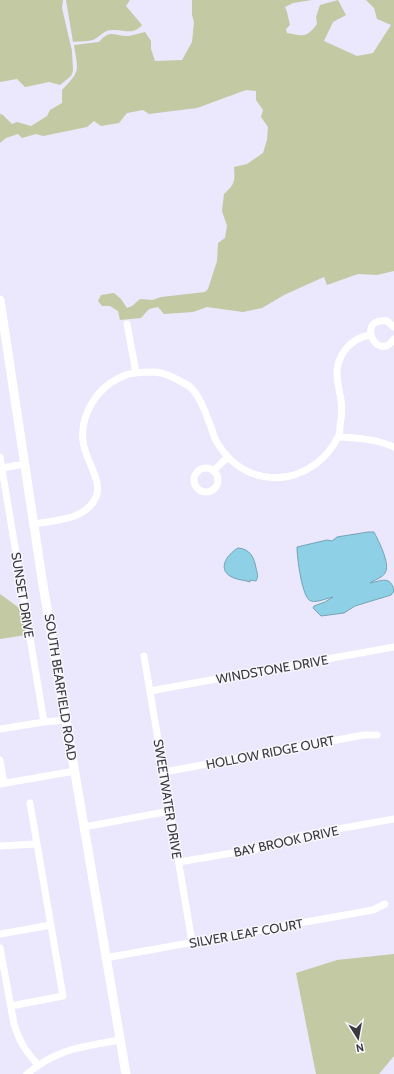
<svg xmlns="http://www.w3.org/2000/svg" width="394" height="1074" font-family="Cabin,sans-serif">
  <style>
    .green { fill: #c3c9a2 }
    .water { fill: #8ed1e6; stroke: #75a3b4 }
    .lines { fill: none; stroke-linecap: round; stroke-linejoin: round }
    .minor { stroke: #fff; stroke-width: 7 }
    .tertiary { stroke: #fff; stroke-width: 9 }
    .labels { text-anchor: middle; stroke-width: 3; stroke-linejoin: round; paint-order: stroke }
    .street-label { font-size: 13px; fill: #3a3941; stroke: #f8f7fc }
  </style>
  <rect width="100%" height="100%" fill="#ebe7fd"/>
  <path class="green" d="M0,0H63L62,8L72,51L73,71L71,76L60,85L49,82L25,87L17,79L0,82Z
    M66,0H130L126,6L142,25C132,36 125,29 112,30C105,30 101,35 95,39C90,42 79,41 73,42Z
    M192,0H312L293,3L285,7L287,12L290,25L286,29L287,33C303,36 307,38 317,24L316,17L320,5L338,0L346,15L333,22L324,41L357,56L373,53L391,25L377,19L374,8L366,0H394V271L377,275L358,274L327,285L324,277L284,295L262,308L243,312L207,307L193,312L164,314L158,307L149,309L141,318L120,320L118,311L110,306H102L98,301L101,295L114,293L121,299L127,308L132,306L140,299L152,300L161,297L205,292L208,289L217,261L218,243L225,238L227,226L222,211L224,194C235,184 235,182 234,167L247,164L263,153L267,140L268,127L261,117L263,110L256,100V91L246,90L197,108L149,114L143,110L127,113L119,123L101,126L94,121L87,127L43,136L36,134L22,138L18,134L6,138L0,143V114L3,115L12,124L17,122L31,126L47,116L50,110L62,103V90C81,70 78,71 74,45L99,42C111,28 115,37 129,36C134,35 140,33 145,32L151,41V49L155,61L182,60L192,42L194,22L192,15Z
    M0,594L22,610L26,635L0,639Z
    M394,954V1056L379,1074H316L296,973L337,960Z"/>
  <path class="water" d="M368,532H374C378,540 391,564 385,573C382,578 374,580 370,583C381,581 391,575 394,591L391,595L355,606L344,613L321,616L313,608L314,606L325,602L333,597C327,598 317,603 311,601C302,599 297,557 297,547L327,540L332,541L337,537Z
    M238,548C250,549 254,557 256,568C257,573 259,576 256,581L250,580V582C244,580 239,580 234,578C216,571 226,555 238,548Z"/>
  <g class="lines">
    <path class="minor" d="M127,324L136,373
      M394,327L387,321C355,317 377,364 394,339
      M339,437C358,438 376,439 394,447
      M0,457L44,722
      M194 480a12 12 0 1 1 24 0a12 12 0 1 1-24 0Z
      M2,468L25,464
      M213,471L228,457
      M34,524C56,520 86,520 96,497C103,481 85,460 83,441C80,416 96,389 119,378C129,372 144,372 155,372C163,373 171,376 178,380C182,382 186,384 189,386C200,395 206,414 211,427C213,432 214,439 218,444C240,479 282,489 317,463C325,457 334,446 338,437C340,434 340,429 340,425C342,417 342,409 341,400C338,381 332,368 345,350C351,342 359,337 370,335
      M144,656L192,942
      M150,691L394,647
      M0,729L44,722L66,720
      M0,760L4,783
      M164,772L364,735H377
      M0,784L75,771
      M84,827L170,811
      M0,846L36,844
      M179,862L274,846L293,837L394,819
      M0,934L51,925
      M0,948L14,1024C20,1043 25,1050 38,1065
      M105,958L373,910L385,904
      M11,1006L63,996L30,803
      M27,1074C58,1048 82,1047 120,1040"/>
    <path class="tertiary" d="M0,300L42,579L126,1074"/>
  </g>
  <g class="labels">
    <g class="street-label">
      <text transform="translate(23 595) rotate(81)" y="5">SUNSET DRIVE</text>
      <text transform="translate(272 669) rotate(-10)" y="5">WINDSTONE DRIVE</text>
      <text transform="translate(61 687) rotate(81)" y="5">SOUTH BEARFIELD ROAD</text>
      <text transform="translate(270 752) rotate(-11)" y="5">HOLLOW RIDGE OURT</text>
      <text transform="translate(168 799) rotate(81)" y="5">SWEETWATER DRIVE</text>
      <text transform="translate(286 841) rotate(-12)" y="5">BAY BROOK DRIVE</text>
      <text transform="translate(246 933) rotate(-10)" y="5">SILVER LEAF COURT</text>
    </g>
  </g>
  <g transform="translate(358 1038) rotate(169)" stroke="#f8f7fc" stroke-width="3" paint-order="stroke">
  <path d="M0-3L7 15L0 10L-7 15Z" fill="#3a3941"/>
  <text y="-6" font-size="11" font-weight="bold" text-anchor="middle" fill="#3a3941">N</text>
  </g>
</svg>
